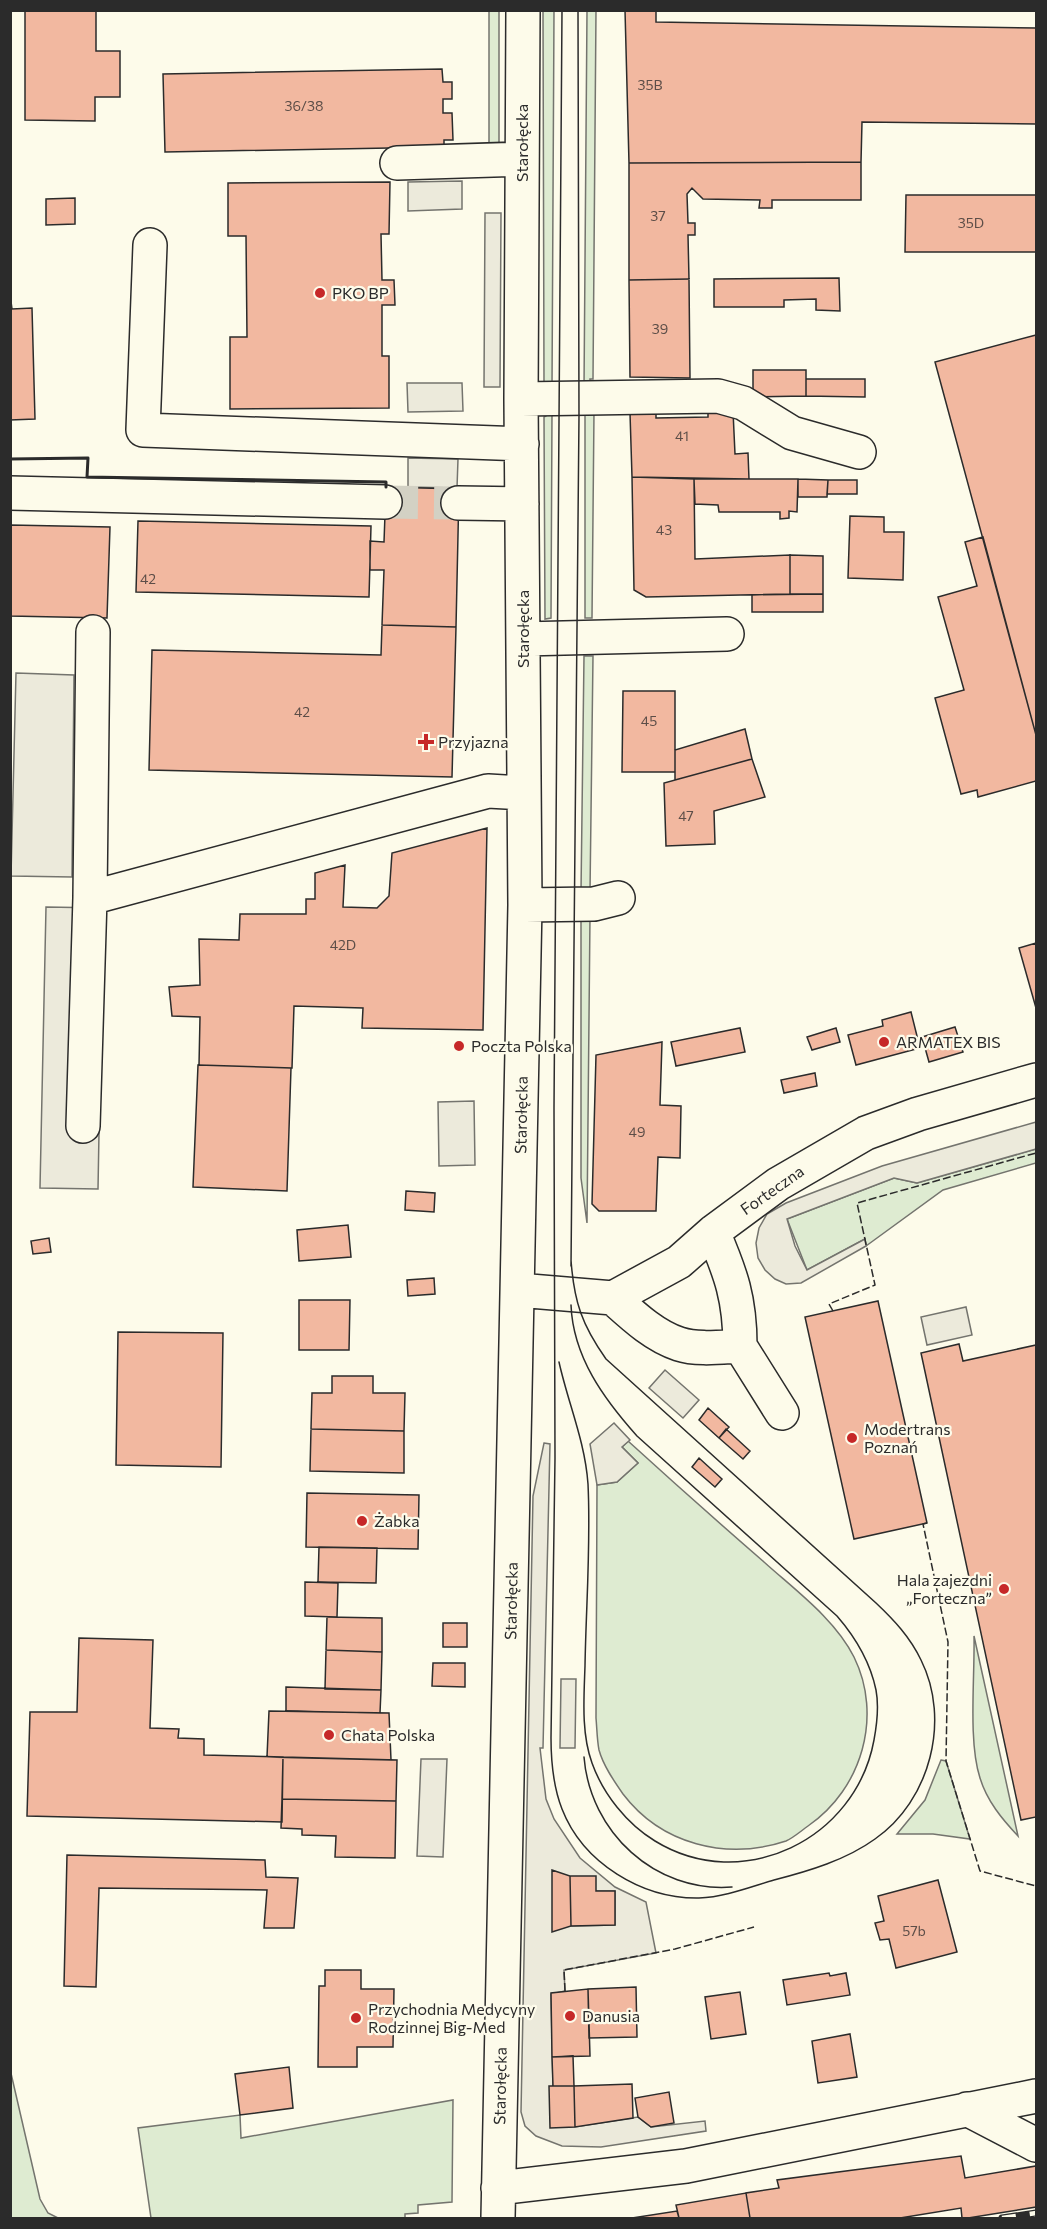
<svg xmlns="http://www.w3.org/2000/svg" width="1047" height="2229" font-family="Commissioner,sans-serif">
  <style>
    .green { fill: #deebd1; stroke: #74746e; stroke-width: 1.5 }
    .parking { fill: #eceadb; stroke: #74746e; stroke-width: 1.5; fill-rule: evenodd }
    .building { fill: #f2b8a0; stroke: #2b2b2b; stroke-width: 1.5 }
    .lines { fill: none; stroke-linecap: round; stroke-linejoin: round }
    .minor-tunnel { stroke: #d3d1c4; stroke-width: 33; stroke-dasharray: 33 16; stroke-linecap: butt }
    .minor-casing { stroke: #2b2b2b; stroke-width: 36 }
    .minor { stroke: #fdfbea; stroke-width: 33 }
    .tram { stroke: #2b2b2b; stroke-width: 1.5 }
    .rail-casing { stroke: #2b2b2b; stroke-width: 7 }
    .rail { stroke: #fdfbea; stroke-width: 4.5; stroke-dasharray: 14; stroke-linecap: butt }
    .fence { stroke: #2b2b2b; stroke-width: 1.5; stroke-dasharray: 8 3; stroke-linecap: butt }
    .wall { stroke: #2b2b2b; stroke-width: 3 }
    .poi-dot { fill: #c62828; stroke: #fdfbea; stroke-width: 2 }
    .labels { text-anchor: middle; stroke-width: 4.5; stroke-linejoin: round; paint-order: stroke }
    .number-label { font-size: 14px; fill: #5d4e48 }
    .street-label { font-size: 16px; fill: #2b2b2b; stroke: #fdfbea }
    .poi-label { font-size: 16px; fill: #2b2b2b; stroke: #fdfbea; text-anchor: start }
  </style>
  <rect width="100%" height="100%" fill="#fdfbea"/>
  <path class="green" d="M596,10L593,379H590V388H584L587,11Z
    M489,11H499V145H489Z
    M543,11H554L552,388L544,383Z
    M552,412L551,618L545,619L544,417Z
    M585,412H594L592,618H585Z
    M584,656H593L590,892H581Z
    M581,916H590L587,1223L581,1178Z
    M1036,1149V1163L943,1190L866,1246L865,1239L807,1270L787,1219L894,1178L917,1183Z
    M628,1441C673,1482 718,1522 764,1562C795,1590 835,1619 854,1657C883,1716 862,1789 808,1826C801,1831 793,1838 786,1841C726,1861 661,1844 623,1794C614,1781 603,1765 599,1750C597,1740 597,1729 596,1718L597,1485L617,1482L638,1463L622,1447Z
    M974,1636L1018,1836C1002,1819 987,1801 980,1778C968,1741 975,1677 974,1636Z
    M941,1760L946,1761L970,1839L933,1834H897L925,1800Z
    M10,2069L40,2199L48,2213L58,2218H11Z
    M453,2100L452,2202L418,2205V2213L405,2214V2218H151L138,2128L240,2115L241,2138Z"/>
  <path class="parking" d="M462,181V209L408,211V182Z
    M485,213H501L500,387H484Z
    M407,383H462L463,411L408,412Z
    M408,458L458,459L457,488L408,487Z
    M16,673L74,675L72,877L11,876Z
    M46,907L103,908L98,1189L40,1188Z
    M474,1101L475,1165L439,1166L438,1102Z
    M1036,1122V1149L917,1183L894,1178L787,1219L795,1246L807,1270L865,1239L866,1246L801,1283L786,1284L775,1279L765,1270L758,1258L756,1243L759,1228L767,1214L786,1203L882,1166Z
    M966,1307L972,1335L927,1345L921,1317Z
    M665,1370L699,1400L683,1418L649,1388Z
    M614,1423L630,1440L622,1447L638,1463L617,1482L597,1485L590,1444Z
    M544,1443L550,1444L543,1748H540L546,1799L554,1819L580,1858L615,1887L646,1902L656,1953L564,1970L565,1991L551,1994L553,2086L575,2127L638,2117L651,2127L705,2121L706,2131L601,2147L562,2146L536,2136L525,2126L521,2112L533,1496ZM596,1891H615V1925L571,1926Z
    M561,1679H576L575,1748H560Z
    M421,1759H447L443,1857L417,1856Z"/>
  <path class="building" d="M25,10H96V51H120V97H95V121L25,120Z
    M625,10H656V22L1036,28V124L862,122L861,162L629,163Z
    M442,69L443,82H452V99H443V113H452L453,140H444V147L165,152L163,74Z
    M861,162V200H772V208H759L760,200L703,199L692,188L687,194L688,223H695V235H688L689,279L629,280V163Z
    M390,182L389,234H381L382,280H394L395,305H382V356H389V408L230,409V337H247L246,236H228V183Z
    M906,195H1036V252H905Z
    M75,198V224L46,225V199Z
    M839,278L840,311L816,310V299L784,300V307H714V279Z
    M689,279L690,378L630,377L629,280Z
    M10,294L12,309L32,308L35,419L10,420Z
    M1036,335V735L935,362Z
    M753,370H806V396L753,397Z
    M806,379H865V397L806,396Z
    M708,411H733L735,454L748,453L749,479L632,477L630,413H656V418L708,417Z
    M632,477L694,479L695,559L790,555V594L646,597L634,590Z
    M694,479H798L797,512L789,511V518L780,519V512H719L718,505L695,504Z
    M798,479L828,480L827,497H798Z
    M828,480H857V494H827Z
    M386,487L459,489L456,627L382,625L384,570H370V541L384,542Z
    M850,516L884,517V532H904L903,580L848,578Z
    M138,521L371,526L369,597L136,592Z
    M10,525L110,527L107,618L10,616Z
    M983,537L1036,735V781L978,797L977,790L961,794L935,698L964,690L938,597L977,586L965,542Z
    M790,555L823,556V594H790Z
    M823,594V612H752V595Z
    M382,625L456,627L452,777L149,770L152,650L381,655Z
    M623,691H675V772H622Z
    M745,729L752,759L675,780V750Z
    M752,759L765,797L714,811L715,844L666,846L664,783Z
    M487,828L483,1030L362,1028L363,1008L294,1006L292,1068L199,1065L200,1017L172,1016L169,987L200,985L199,939L239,940L240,914H306V899H315V873L345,865L343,907L377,908L389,896L392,853Z
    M1036,943V1008L1019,948Z
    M911,1012L920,1048L856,1065L848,1035L883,1026L882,1020Z
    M955,1027L963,1052L929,1062L922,1037Z
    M740,1028L745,1052L676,1066L671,1042Z
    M836,1028L840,1042L812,1050L807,1037Z
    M662,1042L660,1105L681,1106L680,1158L658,1157L656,1211H599L592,1204L596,1055Z
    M198,1065L291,1068L287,1191L193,1187Z
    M815,1073L817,1086L784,1093L781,1080Z
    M406,1191L435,1193L434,1212L405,1210Z
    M348,1225L351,1257L299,1261L297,1230Z
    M49,1238L51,1252L33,1254L31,1241Z
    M434,1278L435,1294L408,1296L407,1280Z
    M299,1300H350L349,1350H299Z
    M878,1301L927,1523L854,1539L805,1317Z
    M118,1332L223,1333L221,1467L116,1465Z
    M959,1344L963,1361L1036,1345V1817L1021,1820L921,1353Z
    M332,1376H373V1393H405L404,1431L311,1429L312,1393H332Z
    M708,1408L729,1427L719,1438L699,1420Z
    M311,1429L404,1431V1473L310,1471Z
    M726,1429L750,1451L743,1459L719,1438Z
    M699,1458L722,1479L715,1487L692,1467Z
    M307,1493L419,1495L418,1549L306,1547Z
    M319,1547L377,1548L376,1583L318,1582Z
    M305,1582L338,1583L337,1617L305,1616Z
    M327,1617L382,1618V1652L326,1650Z
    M443,1623H467V1647H443Z
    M79,1638L153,1640L150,1728L179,1729L178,1738L204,1739V1755L283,1757L282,1822L27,1816L30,1712H77Z
    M326,1650L382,1652L381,1690L325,1689Z
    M433,1663H465V1687L432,1686Z
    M286,1687L381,1690L380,1713L286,1711Z
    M269,1711L389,1713L391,1760L267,1757Z
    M283,1757L397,1760L396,1801L282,1799Z
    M282,1799L396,1801L395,1858L335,1857L336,1836L302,1835V1829L281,1828Z
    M67,1855L265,1860L266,1877L298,1878L294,1928H264L267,1890L99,1888L96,1987L64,1986Z
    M552,1870L570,1876L571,1926L552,1932Z
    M570,1876H596V1891H615V1925L571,1926Z
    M938,1880L957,1952L896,1968L889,1939L880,1940L875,1923L884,1921L878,1896Z
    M325,1970H361V1989H394L393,2047H357V2067H318L319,1986H325Z
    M829,1973L830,1976L846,1973L850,1995L787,2005L783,1980Z
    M636,1987L637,2037L589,2038L588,1989Z
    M588,1989L590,2056L552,2057L551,1993Z
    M740,1992L746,2034L711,2039L705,1997Z
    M850,2034L857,2077L818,2083L812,2041Z
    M573,2056L574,2086H553L552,2057Z
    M289,2067L293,2108L240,2115L235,2074Z
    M632,2084L633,2118L575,2127L574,2086Z
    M549,2086H574L575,2127L550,2128Z
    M669,2092L674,2123L651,2127L638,2117L635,2098Z
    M961,2156L965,2178L1036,2166V2207L968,2218H962L961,2208L900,2218H750L746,2193L779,2188L777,2180Z
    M746,2193L750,2218H679L676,2205Z
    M677,2211L679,2218H632Z"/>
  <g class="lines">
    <path class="minor-tunnel" d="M385,502L458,503"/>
    <defs>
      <path id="minor" d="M397,163L522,159
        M150,245L143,430L522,444
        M521,399L718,396L743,403L792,433L859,452
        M10,493L385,502
        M458,503L522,504
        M523,639L727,634
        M90,898L488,791L524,793
        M525,905L594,904L618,898
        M83,1126L90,898L93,632
        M518,1290L613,1298L679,1262L713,1232L778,1184L866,1133L918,1114L1036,1080
        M613,1298C632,1315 654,1336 679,1344C697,1350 721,1347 740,1346C740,1299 731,1274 713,1232
        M740,1346L782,1413
        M967,2109L1036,2145
        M498,2188L686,2166L1036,2096
        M498,2218L525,905L521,399L523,10"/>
    </defs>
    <use href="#minor" class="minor-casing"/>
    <use href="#minor" class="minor"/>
    <path class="tram" d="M562,10L554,1108L555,1458L551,1738C551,1763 553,1786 562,1809C583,1863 642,1899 699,1898C725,1897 750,1887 774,1880C809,1871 846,1860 875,1839C930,1801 951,1720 921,1660C910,1637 894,1620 876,1603L606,1359C582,1325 574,1302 571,1260
      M571,1266L579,416L578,10
      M559,1362C568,1403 585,1441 588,1484C591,1544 586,1606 585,1666C584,1697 581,1733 592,1763C603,1794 627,1824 655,1841C743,1895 856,1839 874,1740C877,1724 879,1706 876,1690C870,1661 856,1638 837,1616L637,1436C604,1399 573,1357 571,1305
      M584,1757C590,1832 655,1893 732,1887"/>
    <defs>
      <path id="rail" d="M1002,2218L1036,2213"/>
    </defs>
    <use href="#rail" class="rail-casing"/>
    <use href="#rail" class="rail"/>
    <path class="fence" d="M833,1311L829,1304L875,1285L857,1203L1036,1153
      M927,1523L923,1524L948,1642L946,1761L980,1871L1036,1886
      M565,1991L564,1970L675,1949L754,1927"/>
    <path class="wall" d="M10,459L88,458L87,477L386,482V487"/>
  </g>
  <g class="poi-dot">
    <circle cx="320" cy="293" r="6"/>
    <path d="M423 733h6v6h6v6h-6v6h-6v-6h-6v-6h6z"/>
    <circle cx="884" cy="1042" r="6"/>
    <circle cx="459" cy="1046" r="6"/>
    <circle cx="852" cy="1438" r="6"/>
    <circle cx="362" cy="1521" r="6"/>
    <circle cx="1004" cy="1589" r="6"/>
    <circle cx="329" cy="1735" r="6"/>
    <circle cx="570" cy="2016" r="6"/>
    <circle cx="356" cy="2018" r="6"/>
  </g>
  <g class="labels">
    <g class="number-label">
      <text x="650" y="90">35B</text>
      <text x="304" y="111">36/38</text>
      <text x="658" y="221">37</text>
      <text x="971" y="228">35D</text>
      <text x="660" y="334">39</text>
      <text x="682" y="441">41</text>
      <text x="664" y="535">43</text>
      <text x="148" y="584">42</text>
      <text x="302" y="717">42</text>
      <text x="649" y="726">45</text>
      <text x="686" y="821">47</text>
      <text x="343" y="950">42D</text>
      <text x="637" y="1137">49</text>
      <text x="914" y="1936">57b</text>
    </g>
    <g class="street-label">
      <text transform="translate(522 143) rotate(-90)" y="6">Starołęcka</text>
      <text transform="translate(523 629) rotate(-90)" y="6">Starołęcka</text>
      <text transform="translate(521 1115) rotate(-89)" y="6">Starołęcka</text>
      <text transform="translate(772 1190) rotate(-35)" y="6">Forteczna</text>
      <text transform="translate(511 1601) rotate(-89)" y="6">Starołęcka</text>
      <text transform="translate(500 2086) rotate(-89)" y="6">Starołęcka</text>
    </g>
    <g class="poi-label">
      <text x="332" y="299">PKO BP</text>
      <text x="438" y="748">Przyjazna</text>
      <text x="896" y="1048">ARMATEX BIS</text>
      <text x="471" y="1052">Poczta Polska</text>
      <text x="864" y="1435">Modertrans<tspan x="864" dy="18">Poznań</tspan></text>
      <text x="374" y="1527">Żabka</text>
      <text x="992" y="1586" text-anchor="end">Hala zajezdni<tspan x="992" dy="18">„Forteczna”</tspan></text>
      <text x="341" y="1741">Chata Polska</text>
      <text x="368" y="2015">Przychodnia Medycyny<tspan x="368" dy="18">Rodzinnej Big-Med</tspan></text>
      <text x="582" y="2022">Danusia</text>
    </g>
  </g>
  <rect width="1047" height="2229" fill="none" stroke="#2b2b2b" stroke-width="24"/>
</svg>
